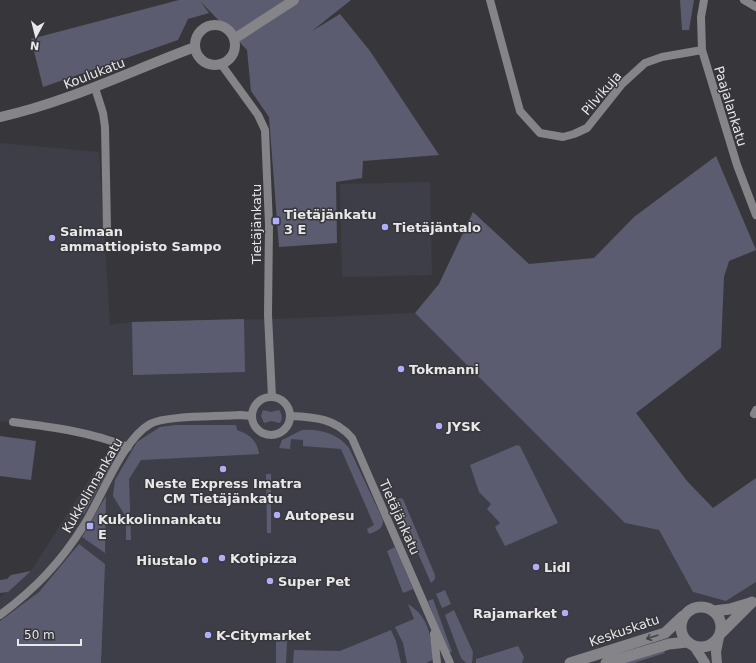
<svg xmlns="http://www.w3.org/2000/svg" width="756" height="663" font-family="'DejaVu Sans',sans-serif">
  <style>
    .built { fill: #3e3e48 }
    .green { fill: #5c5c70 }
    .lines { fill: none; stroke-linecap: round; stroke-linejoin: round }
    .minor { stroke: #848489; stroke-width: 8 }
    .tertiary { stroke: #848489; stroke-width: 10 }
    .secondary { stroke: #848489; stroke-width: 11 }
    .oneway { stroke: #434347 }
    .poi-dot { fill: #afaefa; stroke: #37373b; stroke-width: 1.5 }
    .labels { text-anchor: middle; stroke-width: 3; stroke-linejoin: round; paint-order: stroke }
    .street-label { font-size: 13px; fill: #e8e8eb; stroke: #37373b }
    .poi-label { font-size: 13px; font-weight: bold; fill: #e8e8eb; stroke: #37373b; text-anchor: start }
  </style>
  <rect width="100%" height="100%" fill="#37373b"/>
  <path class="built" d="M0,143L99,152L110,325L132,322L276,319L415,313L625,523L659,530L693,592L726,601L756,582V663H0V597L31,571L117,436L0,421Z
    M430,182L432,275L342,277L340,184Z"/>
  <path class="green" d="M179,0H351L312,31L340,14L370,51L439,155L363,161L362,178L336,182L337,243L279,247L269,117L251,91L247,50L200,1L209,13L188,19L178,40L43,87L31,39Z
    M680,0H694L689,30H682Z
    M716,156L756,250L729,261L724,277L721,348L636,413L687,481L713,508L756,478V582L726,601L693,592L659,530L625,523L415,313L439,284L473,212L529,264L594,258L634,217Z
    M244,319L245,372L133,375L132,322Z
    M263,410L271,412L279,410C282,414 283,419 280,423L271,421L264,423L261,416Z
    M176,425H236L237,430C249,434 257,440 259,454L141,460L129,479L131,540H126V517L113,496L115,480L137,442L160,427Z
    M302,430C320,429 337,433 349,448L383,520C383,529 378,530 370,534L368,532L367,529L374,525L341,449L303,446V440L291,439L290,449L279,448L282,440Z
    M0,436L36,441L31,480L0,476Z
    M517,445L520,446L558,523L505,546L495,527L500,523L487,509L491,504L479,492L470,465Z
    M111,458L114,460L84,514L81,513Z
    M266,474H271V533H267Z
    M106,496L105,553L82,537Z
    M400,498L403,499L435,575V579L431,583L395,501Z
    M79,544L105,564L101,663H0V621L39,592Z
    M395,547L413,589L403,593L387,551Z
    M31,571L8,592L0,593V580L7,579L11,575Z
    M445,590L451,604L442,608L436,594Z
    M433,599L452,652L448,653L428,601Z
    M408,604C430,618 430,635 434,659L426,663H407L403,643L395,627L414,619Z
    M454,610L473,652L472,663H466L461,658L445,615Z
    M391,630L396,641L401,663H293L294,650L340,651Z
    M276,641H287L286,663H276Z
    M518,646L524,657L522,663H476V659Z
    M664,649L665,653L634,663H619Z"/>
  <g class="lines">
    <path class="minor" d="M490,0L520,111L540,133L563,137L574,134L587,128L622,84L645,63L662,57L702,50
      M704,0L701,17L702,50L737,165L756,215
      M744,0L756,7
      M221,64L258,115L265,130L269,225L268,315L272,397
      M95,88L103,113L105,127L107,228
      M252 416a19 19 0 1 1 38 0a19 19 0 1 1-38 0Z
      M754,414L756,410
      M290,416C314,417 335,418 352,438L450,663
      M13,422C52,427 91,432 128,447
      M0,615C35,589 61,562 84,525C102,497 122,440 150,424C167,415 218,417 240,415L252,416
      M434,634L437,663"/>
    <path class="tertiary" d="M195 45a20 20 0 1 1 40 0a20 20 0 1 1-40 0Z
      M234,39L294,0
      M0,117C68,102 130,71 195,47
      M694,646L705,663
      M717,663L716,652L719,637"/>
    <path class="secondary" d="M681 627a20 20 0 1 1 40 0a20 20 0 1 1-40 0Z
      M714,611L730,609L750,603
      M720,634L752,602
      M570,663L665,633L683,616
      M606,663L669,644L687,642"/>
  </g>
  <defs><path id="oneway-shaft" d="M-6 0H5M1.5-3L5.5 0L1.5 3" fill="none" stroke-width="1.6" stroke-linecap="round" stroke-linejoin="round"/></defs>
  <use class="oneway" href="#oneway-shaft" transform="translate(652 637) rotate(162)"/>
  <g class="poi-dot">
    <rect x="272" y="217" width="8" height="8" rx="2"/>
    <circle cx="385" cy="227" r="4"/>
    <circle cx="52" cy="238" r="4"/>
    <circle cx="401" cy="369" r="4"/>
    <circle cx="439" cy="426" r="4"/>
    <circle cx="223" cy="469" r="4"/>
    <circle cx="277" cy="515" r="4"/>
    <rect x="86" y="522" width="8" height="8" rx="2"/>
    <circle cx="222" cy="558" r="4"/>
    <circle cx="205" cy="560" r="4"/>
    <circle cx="536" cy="567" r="4"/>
    <circle cx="270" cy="581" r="4"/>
    <circle cx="565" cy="613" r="4"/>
    <circle cx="208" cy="635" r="4"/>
  </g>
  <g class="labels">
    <g class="street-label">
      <text transform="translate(94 73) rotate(-21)" y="5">Koulukatu</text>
      <text transform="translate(601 93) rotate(-49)" y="5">Pilvikuja</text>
      <text transform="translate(731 106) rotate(73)" y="5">Paajalankatu</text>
      <text transform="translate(256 224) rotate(-90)" y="5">Tietäjänkatu</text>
      <text transform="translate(92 485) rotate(-60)" y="5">Kukkolinnankatu</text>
      <text transform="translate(400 517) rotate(66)" y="5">Tietäjänkatu</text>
      <text transform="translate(624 630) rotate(-19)" y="5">Keskuskatu</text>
    </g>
    <g class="poi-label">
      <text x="284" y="219">Tietäjänkatu<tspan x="284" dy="15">3 E</tspan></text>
      <text x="393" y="232">Tietäjäntalo</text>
      <text x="60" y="236">Saimaan<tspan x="60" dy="15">ammattiopisto Sampo</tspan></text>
      <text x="409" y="374">Tokmanni</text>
      <text x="447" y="431">JYSK</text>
      <text x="223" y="488" text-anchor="middle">Neste Express Imatra<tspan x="223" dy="15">CM Tietäjänkatu</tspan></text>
      <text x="285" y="520">Autopesu</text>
      <text x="98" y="524">Kukkolinnankatu<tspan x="98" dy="15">E</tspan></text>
      <text x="230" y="563">Kotipizza</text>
      <text x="197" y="565" text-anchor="end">Hiustalo</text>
      <text x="544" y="572">Lidl</text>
      <text x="278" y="586">Super Pet</text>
      <text x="557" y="618" text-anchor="end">Rajamarket</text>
      <text x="216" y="640">K-Citymarket</text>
    </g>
  </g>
  <g transform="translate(36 36) rotate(187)" stroke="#37373b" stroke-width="3" paint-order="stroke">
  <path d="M0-3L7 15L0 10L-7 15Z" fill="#e8e8eb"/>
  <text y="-6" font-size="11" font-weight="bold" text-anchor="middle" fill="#e8e8eb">N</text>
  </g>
  <path d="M18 639v6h63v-6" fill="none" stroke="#e8e8eb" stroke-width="2"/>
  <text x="24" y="639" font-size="12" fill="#e8e8eb" stroke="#37373b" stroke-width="3" paint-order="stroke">50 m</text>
</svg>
